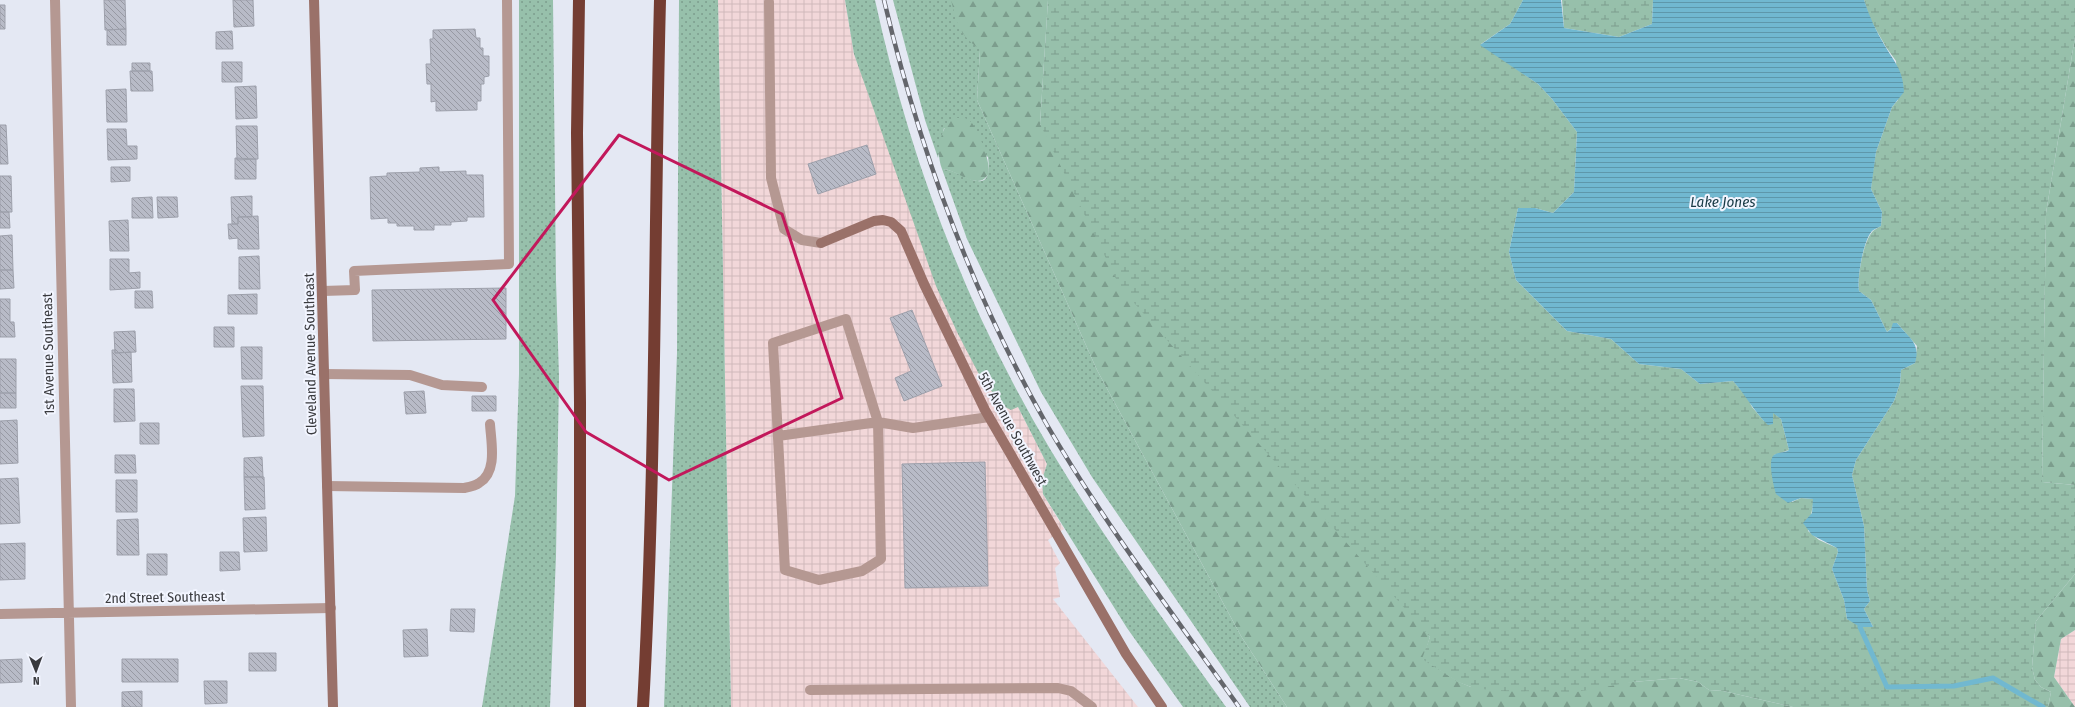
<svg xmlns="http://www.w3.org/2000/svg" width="2075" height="707" font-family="'Fira Sans Condensed',sans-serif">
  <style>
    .industrial { fill: url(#industrial-grid) }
    .grass { fill: url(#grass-dots) }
    .forest { fill: url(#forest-firs) }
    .wetland { fill: url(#wetland-marsh) }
    .water { fill: url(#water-rules) }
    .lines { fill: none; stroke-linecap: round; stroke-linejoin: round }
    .stream { stroke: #71b8d0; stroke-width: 5 }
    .building { fill: url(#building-back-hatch); stroke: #9da0ab }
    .lane { stroke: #b59892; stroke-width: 10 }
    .street { stroke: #b59892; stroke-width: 10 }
    .secondary { stroke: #9a7169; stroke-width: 10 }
    .highway { stroke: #743d32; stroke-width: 12 }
    .rail-casing { stroke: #64666c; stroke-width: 4.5 }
    .rail { stroke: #f2f5ff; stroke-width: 3; stroke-dasharray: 9; stroke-linecap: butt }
    .marked { fill: none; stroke: #c2185b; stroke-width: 3; stroke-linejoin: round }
    .labels { text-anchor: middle; stroke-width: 4; stroke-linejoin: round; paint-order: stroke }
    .street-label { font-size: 14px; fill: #393a3e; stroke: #f2f5ff }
    .water-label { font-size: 15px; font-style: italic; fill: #183a45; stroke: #f2f5ff }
  </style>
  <defs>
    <pattern id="industrial-grid" width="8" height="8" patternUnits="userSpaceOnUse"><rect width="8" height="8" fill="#f2d7d9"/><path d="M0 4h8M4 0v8" fill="none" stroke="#d0b9bb"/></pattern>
    <pattern id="grass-dots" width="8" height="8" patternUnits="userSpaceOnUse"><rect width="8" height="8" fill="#97c0ab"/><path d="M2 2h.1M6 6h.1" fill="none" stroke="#7c9d8d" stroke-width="1.8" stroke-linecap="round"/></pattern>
    <pattern id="forest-firs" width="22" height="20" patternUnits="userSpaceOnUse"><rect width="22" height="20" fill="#97c0ab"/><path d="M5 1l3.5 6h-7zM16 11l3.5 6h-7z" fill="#7c9d8d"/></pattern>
    <pattern id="wetland-marsh" width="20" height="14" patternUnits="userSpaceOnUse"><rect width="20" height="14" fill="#97c0ab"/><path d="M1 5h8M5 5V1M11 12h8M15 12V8" fill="none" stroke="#7c9d8d"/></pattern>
    <pattern id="water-rules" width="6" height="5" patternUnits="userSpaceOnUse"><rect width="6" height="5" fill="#71b8d0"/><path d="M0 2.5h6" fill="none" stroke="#5e97aa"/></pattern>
    <pattern id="building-back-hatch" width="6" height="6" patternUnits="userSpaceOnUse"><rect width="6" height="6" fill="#b8bbc7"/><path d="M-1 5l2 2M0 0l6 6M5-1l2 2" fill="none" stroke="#9799a3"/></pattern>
  </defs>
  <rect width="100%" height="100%" fill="#e4e8f3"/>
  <path class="industrial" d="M718,0H845L854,54L982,380L993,392L1018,407L1047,464L1042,480L1043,494L1064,529L1048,540L1060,563L1055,568L1060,597L1053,599L1138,707H731Z
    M2075,630V707L2054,677L2061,639Z"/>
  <path class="grass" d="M519,0H553L556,280L559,377L556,556L550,707H482L515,496L519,374Z
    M679,0H718L731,707H664L677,353Z
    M845,0H875C904,133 949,262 1013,383C1073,497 1151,602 1226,707H1183L1127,628L1043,494L1042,480L1047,464L1018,407L1011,410L1005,407L982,380L958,334L936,286L854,54Z
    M893,0H983L977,100L1097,370L1241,636L1287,707H1250L1092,477L1041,392L967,239L942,169C959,168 994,204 988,157L944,128L938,158L925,120Z"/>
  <path class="forest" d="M951,0H1048L1040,124L1430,637L1423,659L1459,682L1471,687L1633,682L1679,678L1698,682L1709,690L1723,691L1793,707H1287L1241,636L1097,370L977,100L980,50C958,32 958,27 951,0Z
    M2075,37V485L2042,482L2046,213Z
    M957,118C962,118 967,117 971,122C978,129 994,168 987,176C976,191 955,168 942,169C936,154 939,135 949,121Z
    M2075,574V630L2061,639L2054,677L2075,707H2048L2051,692L2041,687L2035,680L2032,667L2036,621Z"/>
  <path class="wetland" d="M1048,0H1523L1510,24L1481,44L1538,84L1552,99L1577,132L1574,192L1553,213L1535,208H1518L1509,252L1516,280L1567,331L1611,339L1639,364L1681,369L1700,384L1733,381L1747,397L1752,407L1764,421L1773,419V412L1781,419L1789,450L1774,455L1792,502L1801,498L1814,499L1808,531L1819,540L1837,548L1838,552L1832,569L1844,600L1847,619L1873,627L1864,609L1870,601L1867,590L1864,526L1852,475L1856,460L1894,401L1900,383L1901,370L1915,363L1917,346L1897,323L1887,332L1871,300L1859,291C1857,278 1863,241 1873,231C1875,229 1878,228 1881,226L1882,212L1871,189L1872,177L1876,152L1892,107L1898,100L1896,61L1886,47L1870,19L1864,0H2075V37L2046,213L2042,482L2075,485V574L2036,621L2032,667L2035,680L2041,687L2051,692L2048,707H1793L1723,691L1709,690L1698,682L1679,678L1633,682L1576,692L1495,691L1471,687L1458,682L1422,659L1430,637L1120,287L1040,124Z
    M1562,0H1653L1652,24L1619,37L1564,28Z"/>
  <path class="water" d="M1523,0H1561L1564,28L1619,37L1652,24L1653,0H1864C1869,16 1876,31 1885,46C1895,63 1903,70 1904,92L1892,107L1876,152L1871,189L1882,212L1881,226C1878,228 1874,229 1872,231C1863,241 1857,278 1859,291L1871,300L1887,332L1891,329L1893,323H1897C1909,338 1921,343 1915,363L1901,370L1900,383L1894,401L1856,460L1852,475L1864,526L1867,590L1870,601L1864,609L1873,627H1860L1847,619L1844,600L1832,569L1838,552L1837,548L1812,535L1803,523L1812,513L1813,499L1801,498L1788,503L1776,494C1774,487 1767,460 1774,455C1778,452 1785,453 1789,450L1781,419L1773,413V424L1768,425C1754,412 1746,395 1733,381L1700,384L1681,369L1639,364L1611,339L1567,331L1516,280L1509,252L1518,208H1535L1553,213L1574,192L1577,132L1552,99L1538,84L1480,45L1510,24Z"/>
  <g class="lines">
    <path class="stream" d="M1860,627L1887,687L1954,686L1993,678L2043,707"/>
  </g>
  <path class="building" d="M104,0H125L126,29L105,30Z
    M233,0H253L254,26L234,27Z
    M0,5H5V29H0Z
    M126,29V45H107V30Z
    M475,29L476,38H480V48H483V56H489V76L484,77V84H481V101H477V110L436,111V101L431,102V84H427L426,64H431L430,39H433V30Z
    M232,31L233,49H216V32Z
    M222,62H242V82H222Z
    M132,63H150V71H132Z
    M130,71H152L153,91H131Z
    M256,86L257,118L236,119L235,87Z
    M126,89L127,122H107L106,90Z
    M0,125H6L8,164H0Z
    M236,126H257L258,159L237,160Z
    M107,129H126L127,146H137V159L108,160Z
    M867,145L876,174L818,194L808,164Z
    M235,158L256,159V179H235Z
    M111,167H130V181L111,182Z
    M439,167V172L466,171V175H483L484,217H467V221L451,222V225H434V230H414V226H397V223H388V218L371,219L370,177L387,176V173L420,172V168Z
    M0,176H11L12,212H0Z
    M252,196V217H238V224H232L231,197Z
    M152,197L153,218H132V198Z
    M157,197H177L178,217L158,218Z
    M0,212H9L10,228H0Z
    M258,216L259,249H238V238L229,239L228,224H238V217Z
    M128,220L129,251H110L109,221Z
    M12,235L13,270H0V236Z
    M259,256L260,289H239V257Z
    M110,259H129V273L140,272V288L110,290Z
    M0,270H13L14,288L0,289Z
    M506,288V339L373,341L372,290Z
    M135,291H152L153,308H135Z
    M257,294V314H228V295Z
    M0,299H10V322H14L15,337H0Z
    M912,310L942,386L904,401L895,378L911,371L890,318Z
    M214,327H234V347H214Z
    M135,331L136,352L115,353L114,332Z
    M241,347H262V379H242Z
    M112,350H115V353L131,352L132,382L113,383Z
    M0,359H16V393H0Z
    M241,386H263L264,436L243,437Z
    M114,389H134L135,421L114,422Z
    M424,391L426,413L406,414L404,392Z
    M0,393H16V408H0Z
    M472,396H496V411H472Z
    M17,420L18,463L0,464V421Z
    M140,423H159V444H140Z
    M115,455H135L136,473H115Z
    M262,457L263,477H244V458Z
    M985,462L988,586L905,588L902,464Z
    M244,477H264L265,509L245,510Z
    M18,478L20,523L0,524V479Z
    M116,480H137V512H116Z
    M266,517L267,551L244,552L243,518Z
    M138,519L139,555H117V520Z
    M25,543V579L0,580V544Z
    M220,552H239L240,570L220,571Z
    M147,554H167V575H147Z
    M451,609H475L474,632L450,631Z
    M427,629L428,656L404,657L403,630Z
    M249,653H276V671H249Z
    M22,659V682L0,683V660Z
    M122,659H178V682H122Z
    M204,681H227V703L205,704Z
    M142,691V707H122V692Z"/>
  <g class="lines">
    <path class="lane" d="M769,2L771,178L784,229L802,240L821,243
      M323,291L355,290L354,271L509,264L507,0
      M324,374L410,375L442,385L482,387
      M778,436L878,422L881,559L862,571L819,580L785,570L773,343L846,319L878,422L913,428L989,417
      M327,486L464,488C469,487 475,486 479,483C498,472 491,442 490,424
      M810,690L1058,688L1071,691L1092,707"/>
    <path class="street" d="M55,0L71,707
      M0,614L331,608"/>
    <path class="secondary" d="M314,0L333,707
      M821,243L874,221L883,220L891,222L901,231L924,284L985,410L1126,654L1162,707"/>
    <path class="highway" d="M579,0L577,133L580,402V707
      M643,707C656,471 654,236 660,0"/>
    <defs>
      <path id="rail" d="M884,0C919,148 971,292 1047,425C1104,523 1173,614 1239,707"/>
    </defs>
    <use href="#rail" class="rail-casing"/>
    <use href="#rail" class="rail"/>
  </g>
  <path class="marked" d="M619,135L782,214L842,398L669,480L586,432L493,300Z"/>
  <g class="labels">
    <g class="street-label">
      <text transform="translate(48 354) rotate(-91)" y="5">1st Avenue Southeast</text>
      <text transform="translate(310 354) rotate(-91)" y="5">Cleveland Avenue Southeast</text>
      <text transform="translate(1013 429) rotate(61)" y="5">5th Avenue Southwest</text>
      <text transform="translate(165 597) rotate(-1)" y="5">2nd Street Southeast</text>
    </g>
    <g class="water-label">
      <text x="1723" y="207">Lake Jones</text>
    </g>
  </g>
  <g transform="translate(36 671) rotate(179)" stroke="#f2f5ff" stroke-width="3" paint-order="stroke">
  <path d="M0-3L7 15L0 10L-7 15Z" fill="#393a3e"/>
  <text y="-6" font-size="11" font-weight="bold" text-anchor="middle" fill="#393a3e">N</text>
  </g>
</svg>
